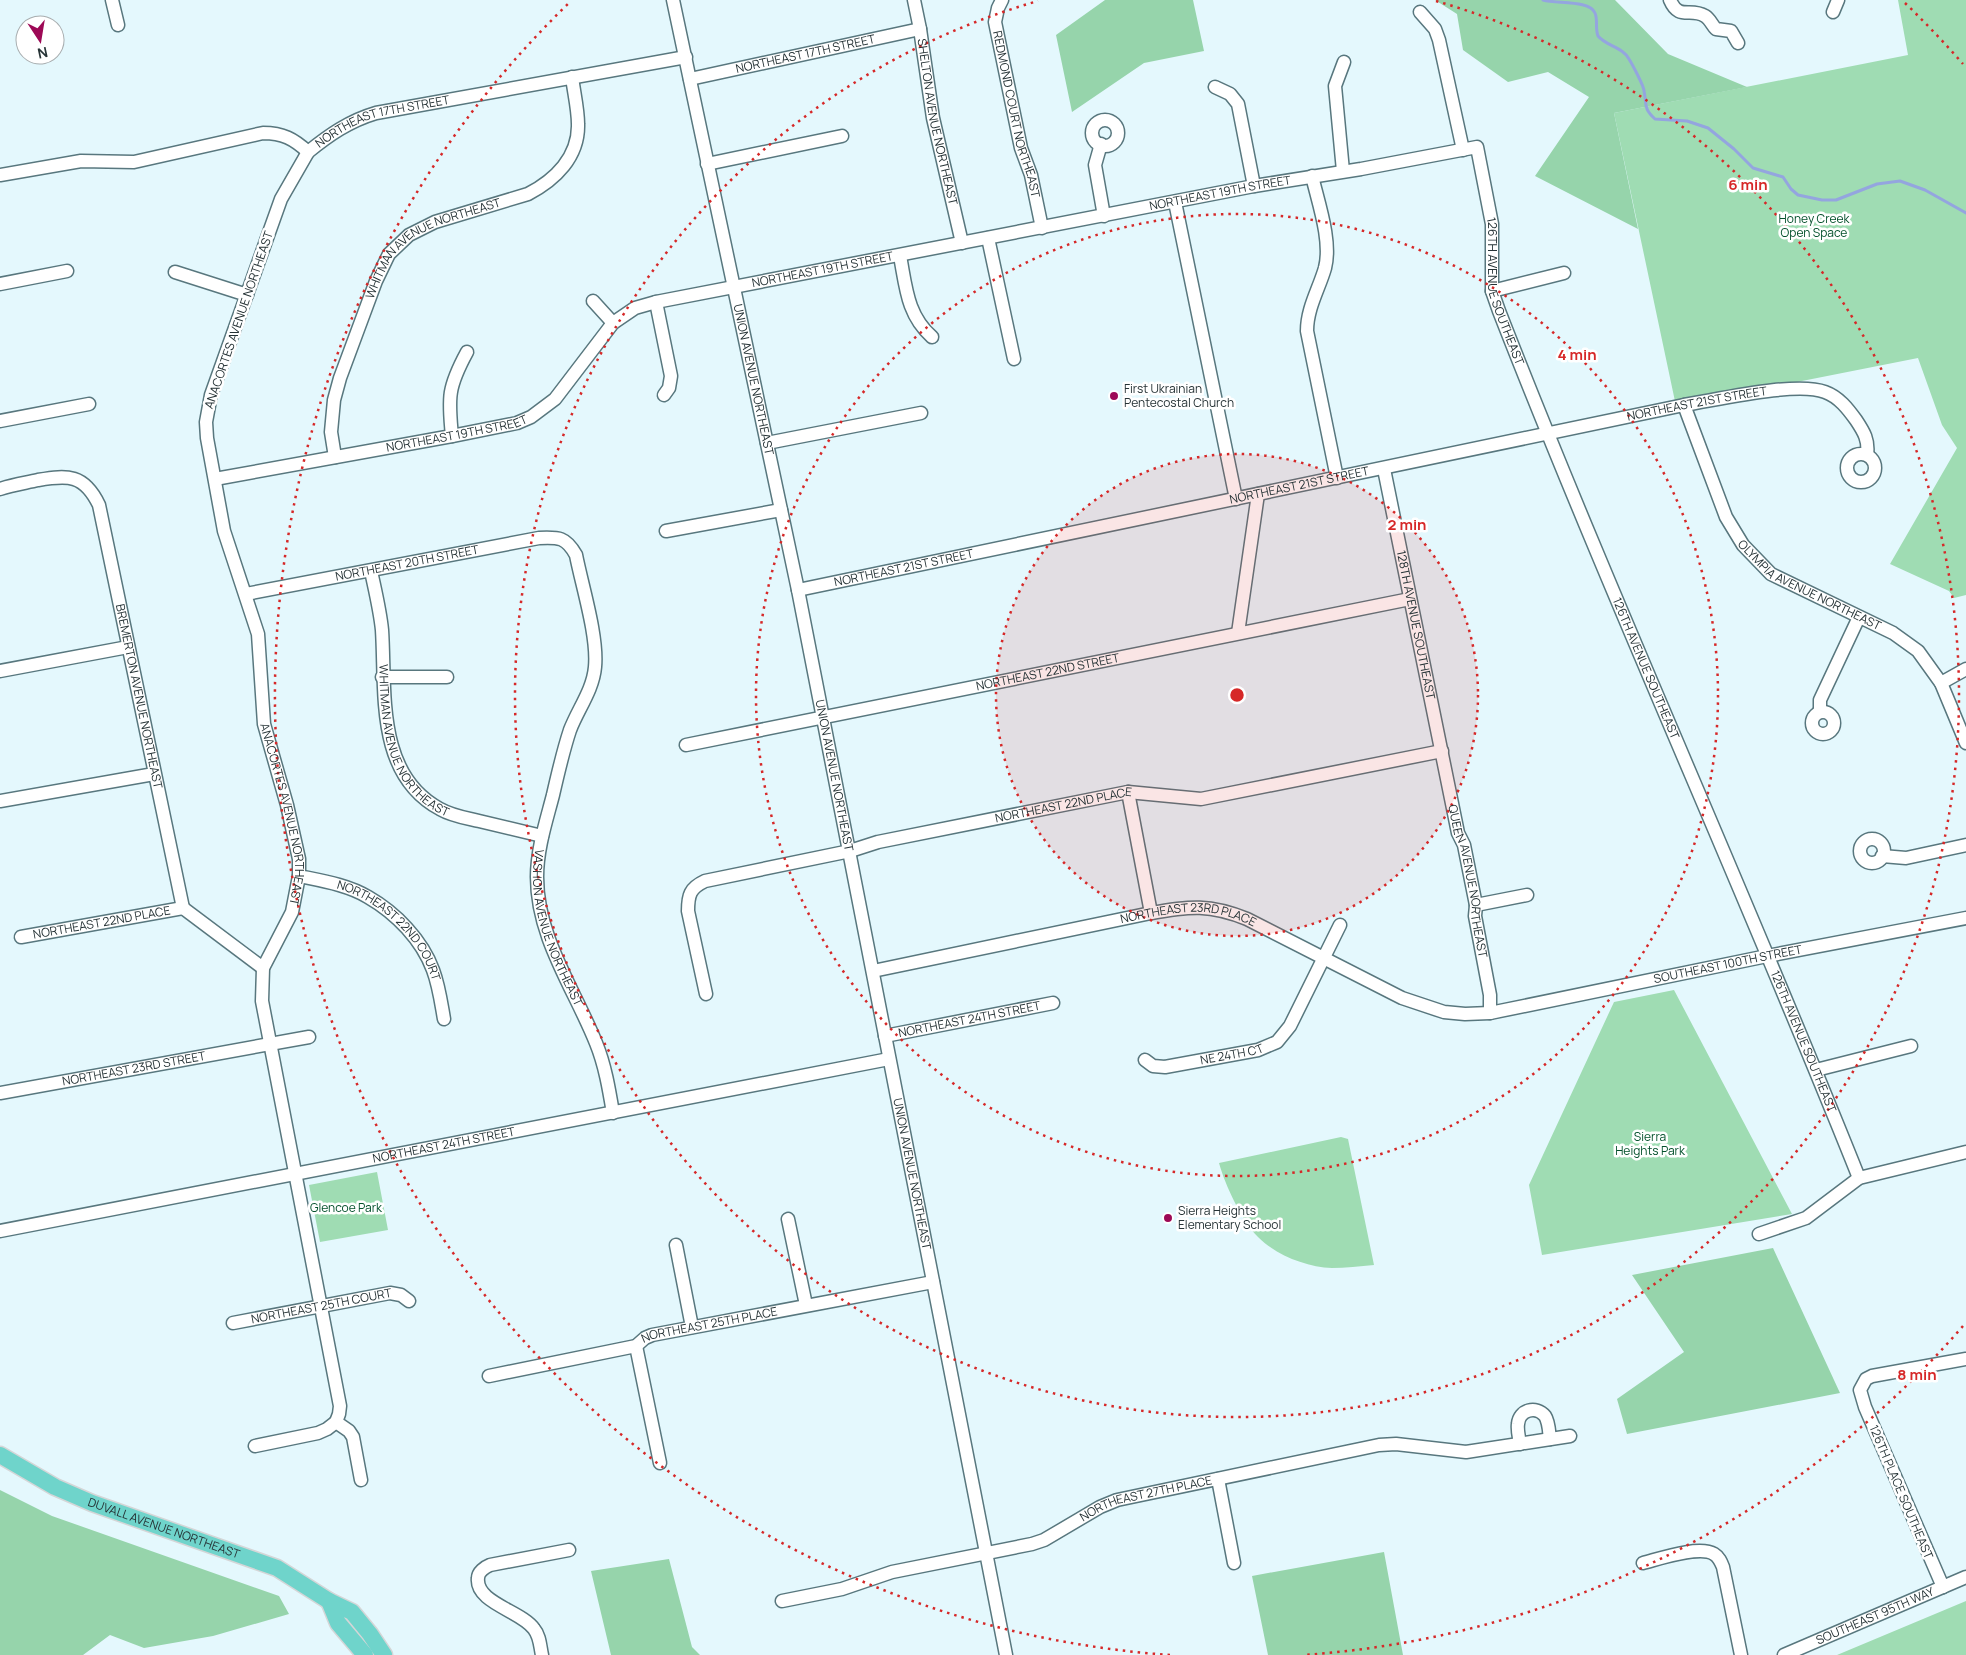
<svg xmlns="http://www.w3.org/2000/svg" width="1966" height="1655" font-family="Manrope,sans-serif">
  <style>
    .green { fill: #9fdcb3 }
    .forest { fill: #96d4ab }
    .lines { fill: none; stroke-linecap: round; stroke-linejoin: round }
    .stream { stroke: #94a5df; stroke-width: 3 }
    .minor-casing { stroke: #58777e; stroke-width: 15 }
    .major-casing { stroke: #d4d6d7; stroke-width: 19 }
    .minor { stroke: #fff; stroke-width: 12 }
    .major { stroke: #6fd4cb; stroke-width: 16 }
    .ring { fill: none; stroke: #d62828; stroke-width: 2.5; stroke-dasharray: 2.5 5 }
    .poi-dot { fill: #9d0956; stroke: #fff; stroke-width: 2 }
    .labels { text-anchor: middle; stroke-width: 5; stroke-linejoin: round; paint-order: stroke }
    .street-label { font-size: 12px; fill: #263336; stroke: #fff }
    .park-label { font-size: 12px; fill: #04512c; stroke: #fff }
    .poi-label { font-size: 12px; fill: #263336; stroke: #fff; text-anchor: start }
    .centre { fill: #d62828; stroke: #fff; stroke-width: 2.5 }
    .ring-label { font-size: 15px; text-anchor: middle; font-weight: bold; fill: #d62828; stroke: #fff; stroke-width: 5; stroke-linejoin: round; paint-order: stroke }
  </style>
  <rect width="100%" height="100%" fill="#e4f8fd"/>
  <path class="green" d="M1898,0H1966V595L1954,598L1949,591L1890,564L1957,448L1942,425L1918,358L1676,406L1614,113L1908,55Z
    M1674,990L1792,1214L1542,1255L1529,1185L1614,1002Z
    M1341,1137L1348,1139L1374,1265C1360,1266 1345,1268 1332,1268C1306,1267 1276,1255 1258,1237C1242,1221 1225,1185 1219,1163Z
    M377,1172L388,1230L320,1242L309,1185Z
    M1966,1601V1655H1837Z"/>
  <path class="forest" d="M1105,0H1193L1204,51L1144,63L1072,112L1056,35Z
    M1435,0H1615L1668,54L1747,87L1614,113L1638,229L1535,176L1589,97L1548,72L1508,82L1463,50L1457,14Z
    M1773,1248L1840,1393L1627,1434L1617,1399L1684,1352L1632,1275Z
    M0,1490L52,1516L279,1596L289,1614L213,1636L144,1648L110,1635L83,1655H0Z
    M1384,1552L1403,1655H1268L1252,1576Z
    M669,1559L692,1647L700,1655H611L591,1571Z"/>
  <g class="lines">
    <path class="stream" d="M1543,0C1557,4 1590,0 1595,13C1598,20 1595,28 1598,36C1606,46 1623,47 1629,59C1632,64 1644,86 1644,91C1647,105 1643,108 1655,119L1687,121L1708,128L1734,149L1753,168L1783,177L1791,189L1798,195L1822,200H1836L1877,184L1900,181L1925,190L1966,213"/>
    <defs>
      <g id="minor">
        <path d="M112,0L118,25"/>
        <path id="s1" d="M673,0L798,590L1006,1655"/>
        <path id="s2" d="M914,0L920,29L933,118L962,243"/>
        <path id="s3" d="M1002,0L998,8L995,22L1021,148L1031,175L1042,228"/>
        <path d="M1670,0C1679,21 1690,7 1705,16C1710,19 1712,25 1716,29L1731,31L1738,43"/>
        <path d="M1420,12L1435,29L1439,40L1463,150"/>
        <path d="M1833,12L1838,0"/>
        <path id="s4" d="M690,79L920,29"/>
        <path d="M1215,87L1230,94L1238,104L1254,186"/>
        <circle cx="1105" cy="133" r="13"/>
        <path d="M1101,144L1095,165L1104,216"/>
        <path id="s5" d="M308,152L281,199L211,395L206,422L207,438L224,531L258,634L264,724L287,805L299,859V876L292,912L263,968L262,1001L340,1406L339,1414L336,1422L349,1431L353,1437L361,1480"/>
        <path d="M707,164L842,136"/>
        <path d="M1343,171L1335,86L1344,62"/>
        <path id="s6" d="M0,175L81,161L134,162L263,133C283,133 294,139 308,152C329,135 349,121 376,113L686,57"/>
        <path d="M1312,176C1318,202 1332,241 1325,268C1319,289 1307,308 1307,331L1337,478"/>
        <path d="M1175,202L1236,499"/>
        <path d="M988,238L1014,359"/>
        <path d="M900,256C906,287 907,315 932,337"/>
        <path d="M175,272L247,295"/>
        <path d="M0,284L67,271"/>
        <path d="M1492,291L1564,273"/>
        <path d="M593,301L613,323"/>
        <path d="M656,302L671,376L669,388L664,395"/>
        <path id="s7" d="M1684,405L1726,517L1743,545L1771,574L1893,633L1918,651L1941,683L1966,743"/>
        <path d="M0,421L89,404"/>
        <path d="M452,436C448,397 448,387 467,352"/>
        <path d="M767,443L921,413"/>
        <circle cx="1861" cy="468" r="14"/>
        <path id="s8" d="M335,457L331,432L334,400L340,378L376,281L389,254L409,235L435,222L528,194C555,180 579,157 578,124C578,109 574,93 572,77"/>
        <path id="s9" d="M1384,469L1458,833L1464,845L1476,905L1475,916L1490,995V1013"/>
        <path id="s10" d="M215,479L452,436L517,423L531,417L555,399L613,323L635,308L656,302L1254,186L1361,169L1477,147L1492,224V291L1499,311C1613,603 1743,887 1859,1178"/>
        <path id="s11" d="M0,489C12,485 25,483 38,480C68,475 84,474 99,505L183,908"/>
        <path d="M666,531L781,510"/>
        <path id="s12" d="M371,571C375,590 380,610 382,630C386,691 375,774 440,809C452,816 466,818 479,821C500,826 521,831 542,836"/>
        <path id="s13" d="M798,590L1684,405C1717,400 1796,381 1825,392C1839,397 1848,409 1856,420C1864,432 1869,440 1867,455"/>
        <path id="s14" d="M246,594L539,538C559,537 566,537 576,555C582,586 598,636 595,667C593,690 578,709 570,730C563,751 558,773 553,795C546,822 537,849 537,877C537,938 574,988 596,1043C605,1065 609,1089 613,1113"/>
        <path d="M1238,633L1258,494"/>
        <path d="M0,671L128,647"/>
        <path d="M382,677H447"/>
        <path d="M1941,683L1966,669"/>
        <circle cx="1823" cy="723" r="11"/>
        <path d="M1820,712V700L1859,617"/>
        <path id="s15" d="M686,745L1410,599"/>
        <path d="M1128,792L1151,913"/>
        <path d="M0,801L154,774"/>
        <circle cx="1872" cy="851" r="12"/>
        <path d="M1882,856L1906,858L1966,845"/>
        <path id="s16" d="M299,876C323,881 348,885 368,897C396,913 422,940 433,970C439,986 441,1002 444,1019"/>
        <path d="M1476,905L1527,895"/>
        <path d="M183,908L263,968"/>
        <path id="s17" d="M21,937L183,908"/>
        <path id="s18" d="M873,971L1151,913C1190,906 1210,904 1247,919L1402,998L1444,1012L1465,1014L1490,1013L1767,956L1966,918"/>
        <path id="s19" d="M706,994L688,911C688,895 690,888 705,881L850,851L878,842L1128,792L1201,799L1442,751"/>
        <path id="s20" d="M885,1036L1053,1003"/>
        <path id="s21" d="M1145,1060L1153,1066L1165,1067L1258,1050L1277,1042L1290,1026L1340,925"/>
        <path d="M1816,1070L1911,1046"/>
        <path id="s22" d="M0,1093L309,1037"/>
        <path d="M788,1219L806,1305"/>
        <path id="s23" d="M0,1231L889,1059"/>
        <path d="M1759,1234L1806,1218L1859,1178L1966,1152"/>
        <path d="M676,1245L692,1327"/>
        <path id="s24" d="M233,1323L390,1293L401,1295L409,1301"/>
        <path d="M636,1346L660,1463"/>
        <path id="s25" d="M489,1376L636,1346L645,1338L652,1335L933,1282"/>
        <path d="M1520,1444C1519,1437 1517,1430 1518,1424C1519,1410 1536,1405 1545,1416C1549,1422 1549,1432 1550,1439"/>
        <path d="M255,1446L318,1433L327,1429L336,1422"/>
        <path d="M1218,1479L1234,1563"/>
        <path d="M1643,1563C1659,1559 1699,1545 1714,1554C1719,1557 1721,1562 1723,1567L1741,1655"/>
        <path d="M1943,1587L1865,1407L1860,1390L1866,1379L1872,1376L1966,1359"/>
        <path id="s26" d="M782,1601L842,1589L892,1572L1032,1544L1044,1540L1100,1507L1117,1500L1379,1445L1396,1444L1466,1452L1570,1436"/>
        <path d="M542,1655C540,1646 540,1636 534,1629C522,1611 475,1603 478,1578C478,1572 485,1567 490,1565L569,1550"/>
        <path id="s27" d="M1784,1655L1966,1577"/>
      </g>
      <g id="major">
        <path id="s28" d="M0,1455L55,1487L92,1503L277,1568L329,1601L352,1612L370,1634L384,1655"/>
        <path d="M329,1601L338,1623L365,1655"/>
      </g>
    </defs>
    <use href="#minor" class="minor-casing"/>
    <use href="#major" class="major-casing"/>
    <use href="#minor" class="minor"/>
    <use href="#major" class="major"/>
  </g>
  <circle cx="1237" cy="695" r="241" fill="#d62828" fill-opacity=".12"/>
  <g class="ring">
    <circle cx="1237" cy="695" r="241"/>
    <circle cx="1237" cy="695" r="481"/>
    <path d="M1436 1A722 722 0 1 1 1038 1"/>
    <path d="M1963 1326A962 962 0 0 1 1304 1655M1170 1655A962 962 0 0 1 569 3M1905 3A962 962 0 0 1 1963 64"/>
  </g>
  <g class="poi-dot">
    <circle cx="1114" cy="396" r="5"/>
    <circle cx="1168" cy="1218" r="5"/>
  </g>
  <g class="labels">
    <g class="street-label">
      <text dy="4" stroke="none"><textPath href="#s4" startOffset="118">NORTHEAST 17TH STREET</textPath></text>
      <text dy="4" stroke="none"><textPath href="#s3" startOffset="118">REDMOND COURT NORTHEAST</textPath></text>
      <text dy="4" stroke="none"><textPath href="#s2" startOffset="124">SHELTON AVENUE NORTHEAST</textPath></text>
      <text dy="4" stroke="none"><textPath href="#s6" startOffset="400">NORTHEAST 17TH STREET</textPath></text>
      <text dy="4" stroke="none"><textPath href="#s10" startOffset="1071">NORTHEAST 19TH STREET</textPath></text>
      <text dy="4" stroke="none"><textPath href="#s8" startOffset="252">WHITMAN AVENUE NORTHEAST</textPath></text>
      <text dy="4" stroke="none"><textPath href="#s10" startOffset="666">NORTHEAST 19TH STREET</textPath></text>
      <text dy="4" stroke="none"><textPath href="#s10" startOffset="1480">126TH AVENUE SOUTHEAST</textPath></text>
      <text transform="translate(239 320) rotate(-71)" y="4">ANACORTES AVENUE NORTHEAST</text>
      <text dy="4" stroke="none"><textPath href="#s1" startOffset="388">UNION AVENUE NORTHEAST</textPath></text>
      <text dy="4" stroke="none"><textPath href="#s13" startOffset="918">NORTHEAST 21ST STREET</textPath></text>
      <text dy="4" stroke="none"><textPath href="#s10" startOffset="246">NORTHEAST 19TH STREET</textPath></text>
      <text dy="4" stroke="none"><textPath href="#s13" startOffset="512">NORTHEAST 21ST STREET</textPath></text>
      <text dy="4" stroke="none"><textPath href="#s14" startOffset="164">NORTHEAST 20TH STREET</textPath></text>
      <text dy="4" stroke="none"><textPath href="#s13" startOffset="108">NORTHEAST 21ST STREET</textPath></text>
      <text dy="4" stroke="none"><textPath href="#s7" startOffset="231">OLYMPIA AVENUE NORTHEAST</textPath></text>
      <text dy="4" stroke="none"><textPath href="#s9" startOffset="159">128TH AVENUE SOUTHEAST</textPath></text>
      <text dy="4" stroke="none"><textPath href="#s10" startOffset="1885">126TH AVENUE SOUTHEAST</textPath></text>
      <text dy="4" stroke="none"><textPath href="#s15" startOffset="369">NORTHEAST 22ND STREET</textPath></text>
      <text dy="4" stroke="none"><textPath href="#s11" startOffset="308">BREMERTON AVENUE NORTHEAST</textPath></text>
      <text dy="4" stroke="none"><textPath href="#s12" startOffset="181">WHITMAN AVENUE NORTHEAST</textPath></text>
      <text dy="4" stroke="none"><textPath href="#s1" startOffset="792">UNION AVENUE NORTHEAST</textPath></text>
      <text dy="4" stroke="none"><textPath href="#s19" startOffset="489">NORTHEAST 22ND PLACE</textPath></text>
      <text dy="4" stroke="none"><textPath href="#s5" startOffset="692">ANACORTES AVENUE NORTHEAST</textPath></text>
      <text dy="4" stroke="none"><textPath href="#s9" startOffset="421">QUEEN AVENUE NORTHEAST</textPath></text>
      <text dy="4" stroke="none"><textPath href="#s17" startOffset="82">NORTHEAST 22ND PLACE</textPath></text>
      <text dy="4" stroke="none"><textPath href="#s18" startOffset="322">NORTHEAST 23RD PLACE</textPath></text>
      <text dy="4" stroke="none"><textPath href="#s14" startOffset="730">VASHON AVENUE NORTHEAST</textPath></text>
      <text dy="4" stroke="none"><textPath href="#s16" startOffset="111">NORTHEAST 22ND COURT</textPath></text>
      <text dy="4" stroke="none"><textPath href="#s18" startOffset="889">SOUTHEAST 100TH STREET</textPath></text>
      <text dy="4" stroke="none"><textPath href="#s20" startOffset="86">NORTHEAST 24TH STREET</textPath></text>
      <text dy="4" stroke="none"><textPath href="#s10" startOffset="2290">126TH AVENUE SOUTHEAST</textPath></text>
      <text dy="4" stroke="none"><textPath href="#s21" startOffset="90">NE 24TH CT</textPath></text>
      <text dy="4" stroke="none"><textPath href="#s22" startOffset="136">NORTHEAST 23RD STREET</textPath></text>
      <text dy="4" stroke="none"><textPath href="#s23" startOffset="452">NORTHEAST 24TH STREET</textPath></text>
      <text dy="4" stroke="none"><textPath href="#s1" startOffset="1198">UNION AVENUE NORTHEAST</textPath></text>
      <text dy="4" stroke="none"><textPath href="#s24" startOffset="90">NORTHEAST 25TH COURT</textPath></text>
      <text dy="4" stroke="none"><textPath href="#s25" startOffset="228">NORTHEAST 25TH PLACE</textPath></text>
      <text transform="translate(1901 1492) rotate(67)" y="4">126TH PLACE SOUTHEAST</text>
      <text dy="4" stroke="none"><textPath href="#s26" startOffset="381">NORTHEAST 27TH PLACE</textPath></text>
      <text dy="4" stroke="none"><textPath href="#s28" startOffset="180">DUVALL AVENUE NORTHEAST</textPath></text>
      <text dy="4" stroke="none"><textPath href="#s27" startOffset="99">SOUTHEAST 95TH WAY</textPath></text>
    </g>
    <g class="park-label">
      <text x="1814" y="223">Honey Creek<tspan x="1814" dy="14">Open Space</tspan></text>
      <text x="1650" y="1141">Sierra<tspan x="1650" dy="14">Heights Park</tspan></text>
      <text x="346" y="1212">Glencoe Park</text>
    </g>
    <g class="poi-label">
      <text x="1124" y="393">First Ukrainian<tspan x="1124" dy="14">Pentecostal Church</tspan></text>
      <text x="1178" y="1215">Sierra Heights<tspan x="1178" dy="14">Elementary School</tspan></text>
    </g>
  </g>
  <circle cx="1237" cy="695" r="8" class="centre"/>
  <g class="ring-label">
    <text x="1748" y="190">6 min</text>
    <text x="1577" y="360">4 min</text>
    <text x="1407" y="530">2 min</text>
    <text x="1917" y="1380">8 min</text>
  </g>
  <g transform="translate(40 40) rotate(168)"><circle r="24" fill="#ffffff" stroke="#a8adaf"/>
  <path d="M0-4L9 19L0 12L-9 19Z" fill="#9d0956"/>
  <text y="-8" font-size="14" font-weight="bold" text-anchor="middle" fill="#263336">N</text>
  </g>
</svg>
